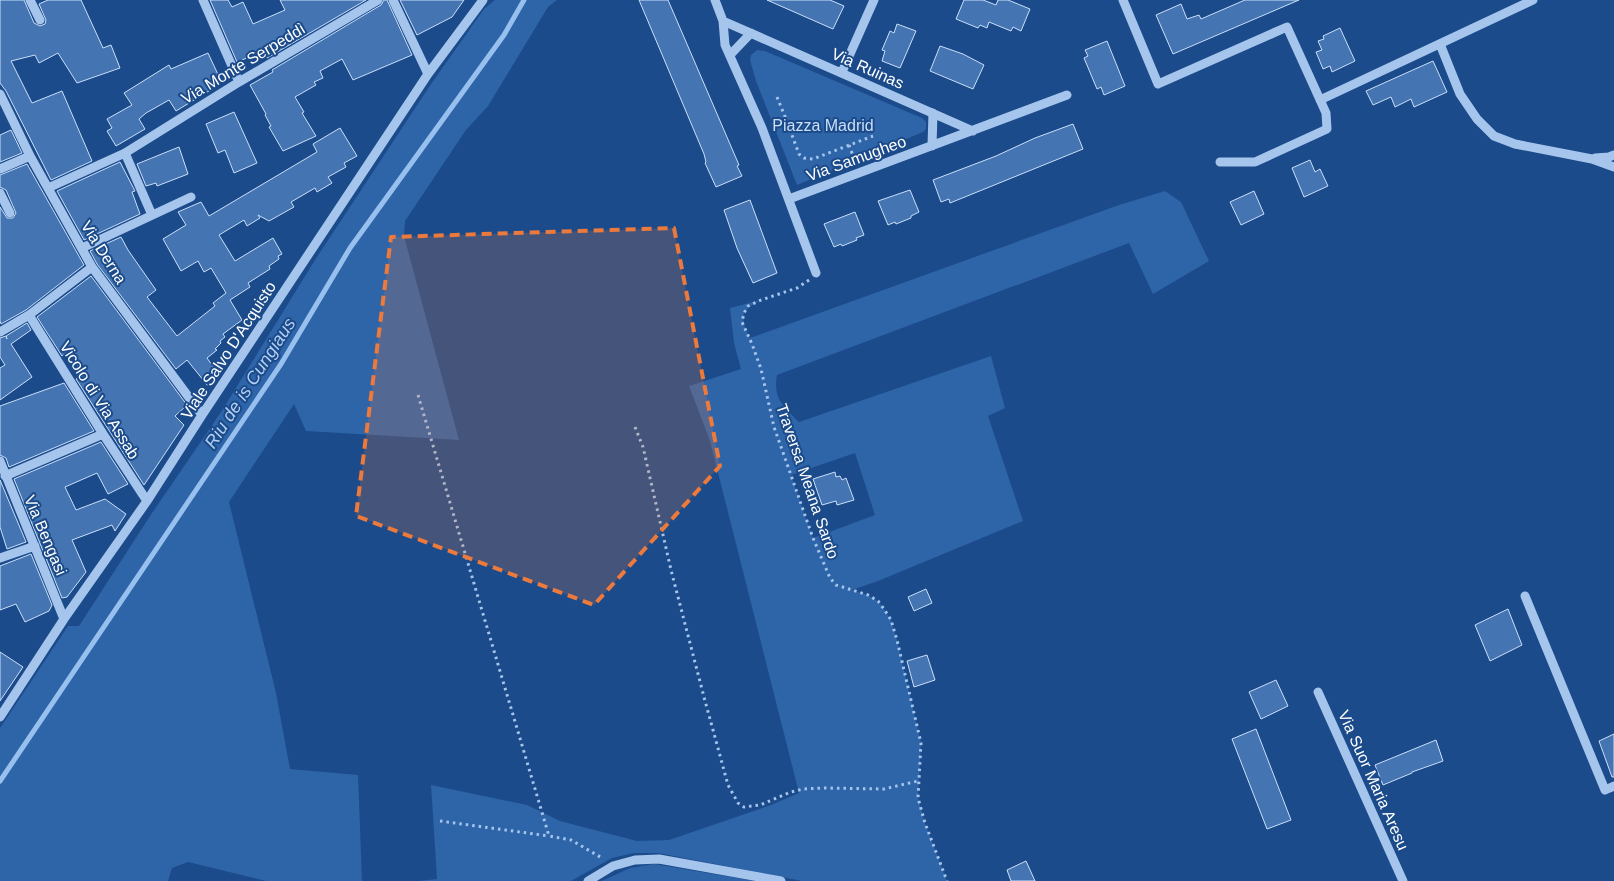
<svg xmlns="http://www.w3.org/2000/svg" width="1614" height="881" font-family="Arial,sans-serif">
  <style>
    .green { fill: #2e64a8; fill-rule: evenodd }
    .lines { fill: none; stroke-linecap: round; stroke-linejoin: round }
    .stream { stroke: #98c0ef; stroke-width: 5 }
    .building { fill: #4474b2; stroke: #cbdff9 }
    .path { stroke: #a5c5ed; stroke-width: 3; stroke-dasharray: 2.5 4; stroke-linecap: butt }
    .minor { stroke: #a5c5ed; stroke-width: 9 }
    .marked { fill: #ed7a3d; fill-opacity: 0.2; stroke: #ed7a3d; stroke-width: 4; stroke-dasharray: 10 6; stroke-linejoin: round }
    .labels { text-anchor: middle; stroke-width: 4; stroke-linejoin: round; paint-order: stroke }
    .street-label { font-size: 16px; fill: #fff; stroke: #1b4b8a }
    .park-label { font-size: 16px; fill: #cbdff9; stroke: #1b4b8a }
    .water-label { font-size: 18px; font-style: italic; fill: #b1cff4; stroke: #1b4b8a }
  </style>
  <rect width="100%" height="100%" fill="#1b4b8a"/>
  <path class="green" d="M495,0H557L548,7L488,106L466,130L405,221L404,236L459,440L306,431L294,404L229,502L276,693L290,769L358,775L362,881H266L188,862L172,868L168,881H0V728L68,626H79L150,516L221,412L315,260L429,87L484,9Z
    M757,50L765,51L922,118L926,122V129L923,132L797,185L756,81L750,60L751,55Z
    M1165,191L1181,202L1209,261L1153,294L1129,243L777,375C773,400 783,405 799,422L991,356L1005,408L988,416L1023,521L878,581L852,590L868,595L878,601L884,609L891,620L897,640L921,743L918,798L925,823L947,881H802L658,853H634L612,858L571,881H419L437,879L431,785L527,805L560,821L637,841L669,840L771,805L799,793L710,441L689,386L741,369L734,343L730,308L761,300C741,310 739,318 750,338L1119,205ZM855,453L875,515L813,538L791,475Z
    M654,864L755,881H602L630,868Z"/>
  <g class="lines">
    <path class="stream" d="M0,781L281,364L350,248L504,35L524,0"/>
  </g>
  <path class="building" d="M0,0H24L34,23L40,26L45,24L46,20L39,4L48,0H81L103,48L111,45L120,68L77,83L58,53L39,63L35,55L11,61L32,103L62,91L92,161L51,180L6,91L0,83Z
    M210,0H228L232,7L243,2L253,24L285,10L280,0H366L267,58L264,51L237,62Z
    M384,0H387L412,55L353,80L342,59L320,71L323,78L314,82L316,85L295,97L304,112L302,113L316,136L283,151L269,127L271,126L265,115L266,114L250,85L273,72L272,70L381,5Z
    M400,0H464L452,17L417,35Z
    M639,0H668L739,165L737,166L742,176L716,187L705,163L706,162L704,154Z
    M767,0H830L844,6L833,29Z
    M964,0H983L996,5L998,0H1008L1030,9L1021,31L1013,27L1011,31L989,22L987,28L980,25L978,28L956,19Z
    M1245,0H1299L1173,54L1156,15L1181,4L1187,19L1199,15L1201,19Z
    M897,24L916,31L900,68L882,61L885,51L882,50L890,31L894,33Z
    M1340,28L1355,61L1332,72L1330,66L1323,69L1316,52L1322,50L1318,41L1324,39L1323,36Z
    M1107,41L1125,86L1104,95L1101,87L1097,89L1084,58L1088,56L1085,50Z
    M940,46L963,54L984,65L973,89L930,71Z
    M208,53L222,83L176,111L169,100L146,113L139,119L145,129L116,146L107,131L112,128L107,119L132,105L124,93L169,65L171,69Z
    M1433,61L1447,92L1414,107L1411,99L1395,107L1391,97L1373,105L1366,91Z
    M234,112L257,163L234,173L225,150L218,153L206,124Z
    M1073,124L1083,149L950,203L949,199L941,202L933,180L996,156L1035,138Z
    M340,128L357,156L344,163L346,167L328,177L332,183L317,192L315,188L291,202L294,207L269,221L258,215L260,218L247,226L244,220L219,235L235,261L273,238L282,254L278,256L279,259L269,266L270,269L248,283L250,287L230,300L242,320L223,334L225,337L220,341L221,343L215,349L217,350L207,358L217,372L208,386L187,360L176,369L97,264L90,251L121,237L128,250L156,290L147,297L177,336L215,306L213,303L226,293L211,268L204,272L198,261L181,271L163,239L186,225L178,212L201,202L209,216L317,152L313,144Z
    M11,130L22,153L0,162V135Z
    M179,147L188,174L157,186L156,183L146,186L137,164Z
    M1310,160L1315,172L1320,169L1328,186L1304,197L1292,168Z
    M120,162L135,191L132,192L140,214L84,240L57,191Z
    M27,164L84,265L26,310L1,324L0,321V207L7,218H13L16,213L6,190L0,187V175Z
    M910,190L919,212L911,216V218L896,224L895,222L888,225L878,201Z
    M1254,191L1264,214L1241,225L1230,202Z
    M750,200L777,273L753,283L737,248L724,210Z
    M855,212L864,235L856,238L857,240L842,246L841,244L834,247L824,224Z
    M91,276L187,405L175,416L184,425L144,485L76,379L84,375L69,351L62,356L37,317Z
    M27,323L31,330L11,344L32,377L0,400V368L5,365L0,357V338L6,336L7,339L6,336Z
    M64,383L94,431L9,467L6,458L0,455V406Z
    M101,442L128,484L108,494L97,473L65,487L76,510L105,499L126,514L115,531L112,525L72,540L86,572L67,597L62,598L14,479Z
    M835,472L836,477L840,476L842,480L846,478L854,500L837,505L836,501L822,505L813,479Z
    M0,480L26,542L7,549L0,527Z
    M31,554L52,605L49,611L25,622L16,604L0,610V566Z
    M926,589L932,603L914,611L908,597Z
    M1508,609L1522,645L1490,661L1475,625Z
    M0,652L23,667L0,701Z
    M927,655L935,680L914,687L907,661Z
    M1276,680L1288,706L1261,719L1249,692Z
    M1256,729L1291,820L1267,829L1232,739Z
    M1614,734V777H1612L1599,741Z
    M1436,740L1443,761L1412,772V773L1383,785L1375,765Z
    M1026,861L1035,881H1011L1007,870Z"/>
  <g class="lines">
    <path class="path" d="M777,97L786,119
      M772,125L786,119L799,154L804,158L813,159L873,136
      M849,145L856,164
      M809,280L797,288L761,300L748,306L744,313L742,322L752,344L761,369L774,427L813,538L830,578L836,585L868,595L878,601L884,609L891,620L897,640L921,743L918,798L925,823L947,881
      M418,395L549,836L571,840L602,858
      M635,427L643,447L671,570L704,697L728,785L738,803L744,807L760,805L791,792L803,789L824,788L884,789L918,781
      M440,821L549,836"/>
    <path class="minor" d="M30,0L40,20
      M203,0L239,82
      M393,0L428,74
      M715,0L723,21L725,45L762,128L816,273
      M1123,0L1158,84L1287,27L1326,113L1327,129L1255,162H1220
      M723,21L973,131
      M1440,44L1460,94L1477,119L1494,136L1515,144L1592,159L1614,167
      M730,55L751,33
      M842,72L874,0
      M0,94L30,156L92,267L202,415
      M1320,100L1533,0
      M932,146L933,113
      M125,153L152,215
      M1595,158L1609,157L1614,155
      M0,169L30,156
      M48,188L125,153L239,82L378,0
      M0,193L10,213
      M789,199L1067,95
      M82,248L191,197
      M29,315L103,434L147,501
      M0,332L29,315L92,267
      M0,461L64,619
      M5,476L103,434
      M0,558L35,546
      M1525,596L1605,790L1614,786
      M1318,692L1403,881
      M0,717L64,619L147,501L202,415L428,74L483,0
      M588,881L613,866L635,860L659,859L781,881"/>
  </g>
  <path class="marked" d="M674,228L720,466L594,605L356,516L391,237Z"/>
  <g class="labels">
    <g class="street-label">
      <text transform="translate(243 63) rotate(-31)" y="6">Via Monte Serpeddì</text>
      <text transform="translate(868 68) rotate(24)" y="6">Via Ruinas</text>
      <text transform="translate(856 158) rotate(-20)" y="6">Via Samugheo</text>
      <text transform="translate(104 252) rotate(58)" y="6">Via Derna</text>
      <text transform="translate(228 350) rotate(-57)" y="6">Viale Salvo D'Acquisto</text>
      <text transform="translate(100 400) rotate(58)" y="6">Vicolo di Via Assab</text>
      <text transform="translate(808 481) rotate(71)" y="6">Traversa Meana Sardo</text>
      <text transform="translate(46 535) rotate(67)" y="6">Via Bengasi</text>
      <text transform="translate(1374 780) rotate(66)" y="6">Via Suor Maria Aresu</text>
    </g>
    <g class="park-label">
      <text x="823" y="131">Piazza Madrid</text>
    </g>
    <g class="water-label">
      <text transform="translate(250 383) rotate(-57)" y="6">Riu de is Cungiaus</text>
    </g>
  </g>
</svg>
